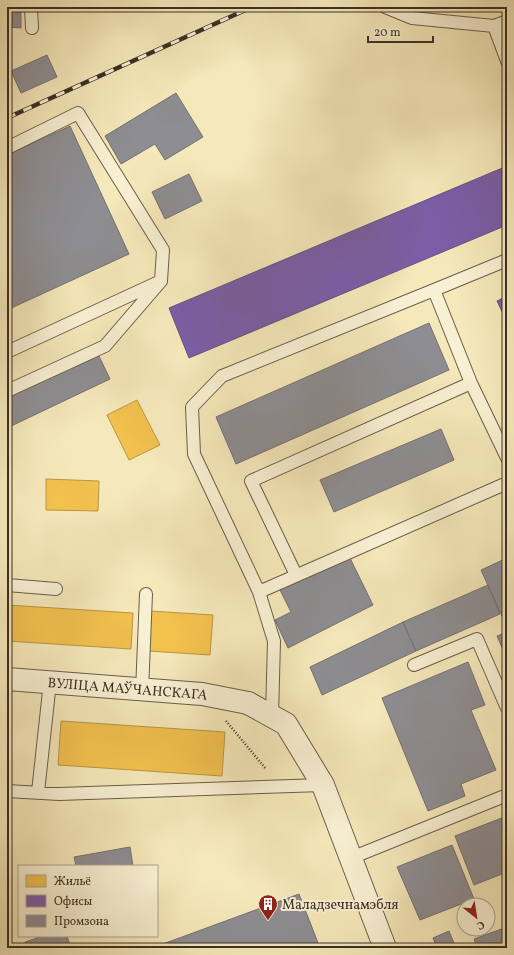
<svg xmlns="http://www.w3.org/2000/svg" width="514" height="955" font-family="Vollkorn,serif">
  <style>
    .homes { fill: #f2c14e; stroke: #bb9542 }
    .offices { fill: #7b5ea7; stroke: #685080 }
    .industry { fill: #8d8d92; stroke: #757172 }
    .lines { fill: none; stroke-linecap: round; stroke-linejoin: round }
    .service-casing { stroke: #6a5d4b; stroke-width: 14 }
    .minor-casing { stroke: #6a5d4b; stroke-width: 24 }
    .tertiary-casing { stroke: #6a5d4b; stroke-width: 24 }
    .path { stroke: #3c2f26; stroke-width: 2.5; stroke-dasharray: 1 2; stroke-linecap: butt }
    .service { stroke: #f8f0d2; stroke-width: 12 }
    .minor { stroke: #f8f0d2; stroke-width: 22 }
    .tertiary { stroke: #f8f0d2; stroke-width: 22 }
    .rail-casing { stroke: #3c2f26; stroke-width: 4.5 }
    .rail { stroke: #f8f0d2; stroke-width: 3; stroke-dasharray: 9; stroke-linecap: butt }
    .labels { text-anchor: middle; stroke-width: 4; stroke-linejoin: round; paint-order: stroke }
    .street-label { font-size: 14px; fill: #3c2f26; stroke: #f8f0d2 }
    .poi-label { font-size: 14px; fill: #3c2f26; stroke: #f8f0d2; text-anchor: start }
  </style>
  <rect width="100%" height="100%" fill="#f5e8ba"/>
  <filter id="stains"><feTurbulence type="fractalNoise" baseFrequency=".005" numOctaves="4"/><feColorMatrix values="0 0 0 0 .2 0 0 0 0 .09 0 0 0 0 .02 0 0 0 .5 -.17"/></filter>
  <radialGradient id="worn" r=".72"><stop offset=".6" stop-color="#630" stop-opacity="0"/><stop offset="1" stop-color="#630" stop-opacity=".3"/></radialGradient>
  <path class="homes" d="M137,400L160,445L129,460L107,415Z
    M46,479L99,481L98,511L46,510Z
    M7,605L133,613L131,649L7,641Z
    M150,611L213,615L210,655L148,651Z
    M61,721L225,732L222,776L58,765Z"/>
  <path class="offices" d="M507,166V225L189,358L169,308Z
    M507,296V322L497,301Z"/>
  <path class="industry" d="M7,7H21V28L7,27Z
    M47,55L57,77L21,93L11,71Z
    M176,93L203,137L165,160L155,144L121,164L105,136Z
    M70,126L129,254L7,310V155Z
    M189,174L202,201L165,219L152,192Z
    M429,323L449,370L236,464L216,417Z
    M97,352L110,379L7,428V395Z
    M441,429L454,460L334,512L320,480Z
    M348,554L373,605L288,648L275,620L291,612L279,588Z
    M507,558V627L481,570Z
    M488,585L500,614L416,651L403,622Z
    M403,622L416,651L322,695L310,667Z
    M507,632V659L497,636Z
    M468,662L485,705L471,710L496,770L461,784L465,796L428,811L382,698Z
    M507,816V872L474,885L455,836Z
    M452,845L474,899L420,920L397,867Z
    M130,847L133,866H76L74,857Z
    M299,894L320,948H152Z
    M507,927V948H477L474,939Z
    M449,931L456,948H437L433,938Z
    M43,936H67L71,948H27L25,942Z"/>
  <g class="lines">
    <defs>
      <path id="service" d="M31,7L32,28
        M385,7L412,18L494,26L507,61
        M494,26L507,21
        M7,148L78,113L163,250L161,281
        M434,290L507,260
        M7,352L161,281L105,346L7,391
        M296,575L251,481L471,383L507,458
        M7,585L56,589
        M259,592L194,454L192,407L222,376L434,290L471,383
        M414,665L477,639L507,708
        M142,691L146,594
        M272,716L274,641L259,592L507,483
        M7,791L59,794L323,785
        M38,792L50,682
        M351,858L507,795"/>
      <g id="minor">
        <path id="s1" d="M7,679L202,694L248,703"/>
      </g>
      <path id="tertiary" d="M248,703L286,724L323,785L385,948"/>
    </defs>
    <use href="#service" class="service-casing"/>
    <use href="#minor" class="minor-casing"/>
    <use href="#tertiary" class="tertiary-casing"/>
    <path class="path" d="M226,721L266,769"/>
    <use href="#service" class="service"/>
    <use href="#minor" class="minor"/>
    <use href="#tertiary" class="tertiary"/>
    <defs>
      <path id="rail" d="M7,118L252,7"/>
    </defs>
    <use href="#rail" class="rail-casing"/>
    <use href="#rail" class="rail"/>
  </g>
  <defs>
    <symbol id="building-pin" viewBox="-11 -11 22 30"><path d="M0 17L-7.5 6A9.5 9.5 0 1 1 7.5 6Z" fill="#8f2418" stroke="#f8f0d2"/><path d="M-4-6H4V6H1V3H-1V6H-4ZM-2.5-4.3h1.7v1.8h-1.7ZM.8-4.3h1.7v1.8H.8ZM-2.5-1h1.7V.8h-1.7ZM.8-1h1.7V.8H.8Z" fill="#fff"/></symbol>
  </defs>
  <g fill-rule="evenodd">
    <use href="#building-pin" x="257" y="893" width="22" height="30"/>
  </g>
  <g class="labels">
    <g class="street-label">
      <text dy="5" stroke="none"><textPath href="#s1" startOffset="121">ВУЛІЦА МАЎЧАНСКАГА</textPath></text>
    </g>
    <g class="poi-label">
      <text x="282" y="909">Маладзечнамэбля</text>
    </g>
  </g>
  <rect width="514" height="955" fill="none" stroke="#f5e8ba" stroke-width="24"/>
  <rect x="8" y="8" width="498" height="939" fill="none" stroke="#3c2f26" stroke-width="2"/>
  <rect x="12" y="12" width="490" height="931" fill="none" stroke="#3c2f26"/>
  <rect x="18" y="865" width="140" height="72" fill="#f8f0d2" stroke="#ada38d"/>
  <rect x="26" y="875" width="20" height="12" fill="#f2c14e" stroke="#ada38d"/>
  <text x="54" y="885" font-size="12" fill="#3c2f26">Жильё</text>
  <rect x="26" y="895" width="20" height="12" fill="#7b5ea7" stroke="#ada38d"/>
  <text x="54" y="905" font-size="12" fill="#3c2f26">Офисы</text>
  <rect x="26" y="915" width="20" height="12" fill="#8d8d92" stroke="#ada38d"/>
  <text x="54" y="925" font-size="12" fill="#3c2f26">Промзона</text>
  <g transform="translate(476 917) rotate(150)"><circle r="19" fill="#f8f0d2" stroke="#ada38d"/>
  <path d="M0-3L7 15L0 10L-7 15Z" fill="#8f2418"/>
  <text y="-6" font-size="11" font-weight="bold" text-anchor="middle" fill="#3c2f26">С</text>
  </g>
  <path d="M368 36v6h65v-6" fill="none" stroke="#3c2f26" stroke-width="2"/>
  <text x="374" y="36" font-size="12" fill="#3c2f26" stroke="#f8f0d2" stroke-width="3" paint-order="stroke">20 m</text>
  <rect width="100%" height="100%" filter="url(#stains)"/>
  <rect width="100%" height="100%" fill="url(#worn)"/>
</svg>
